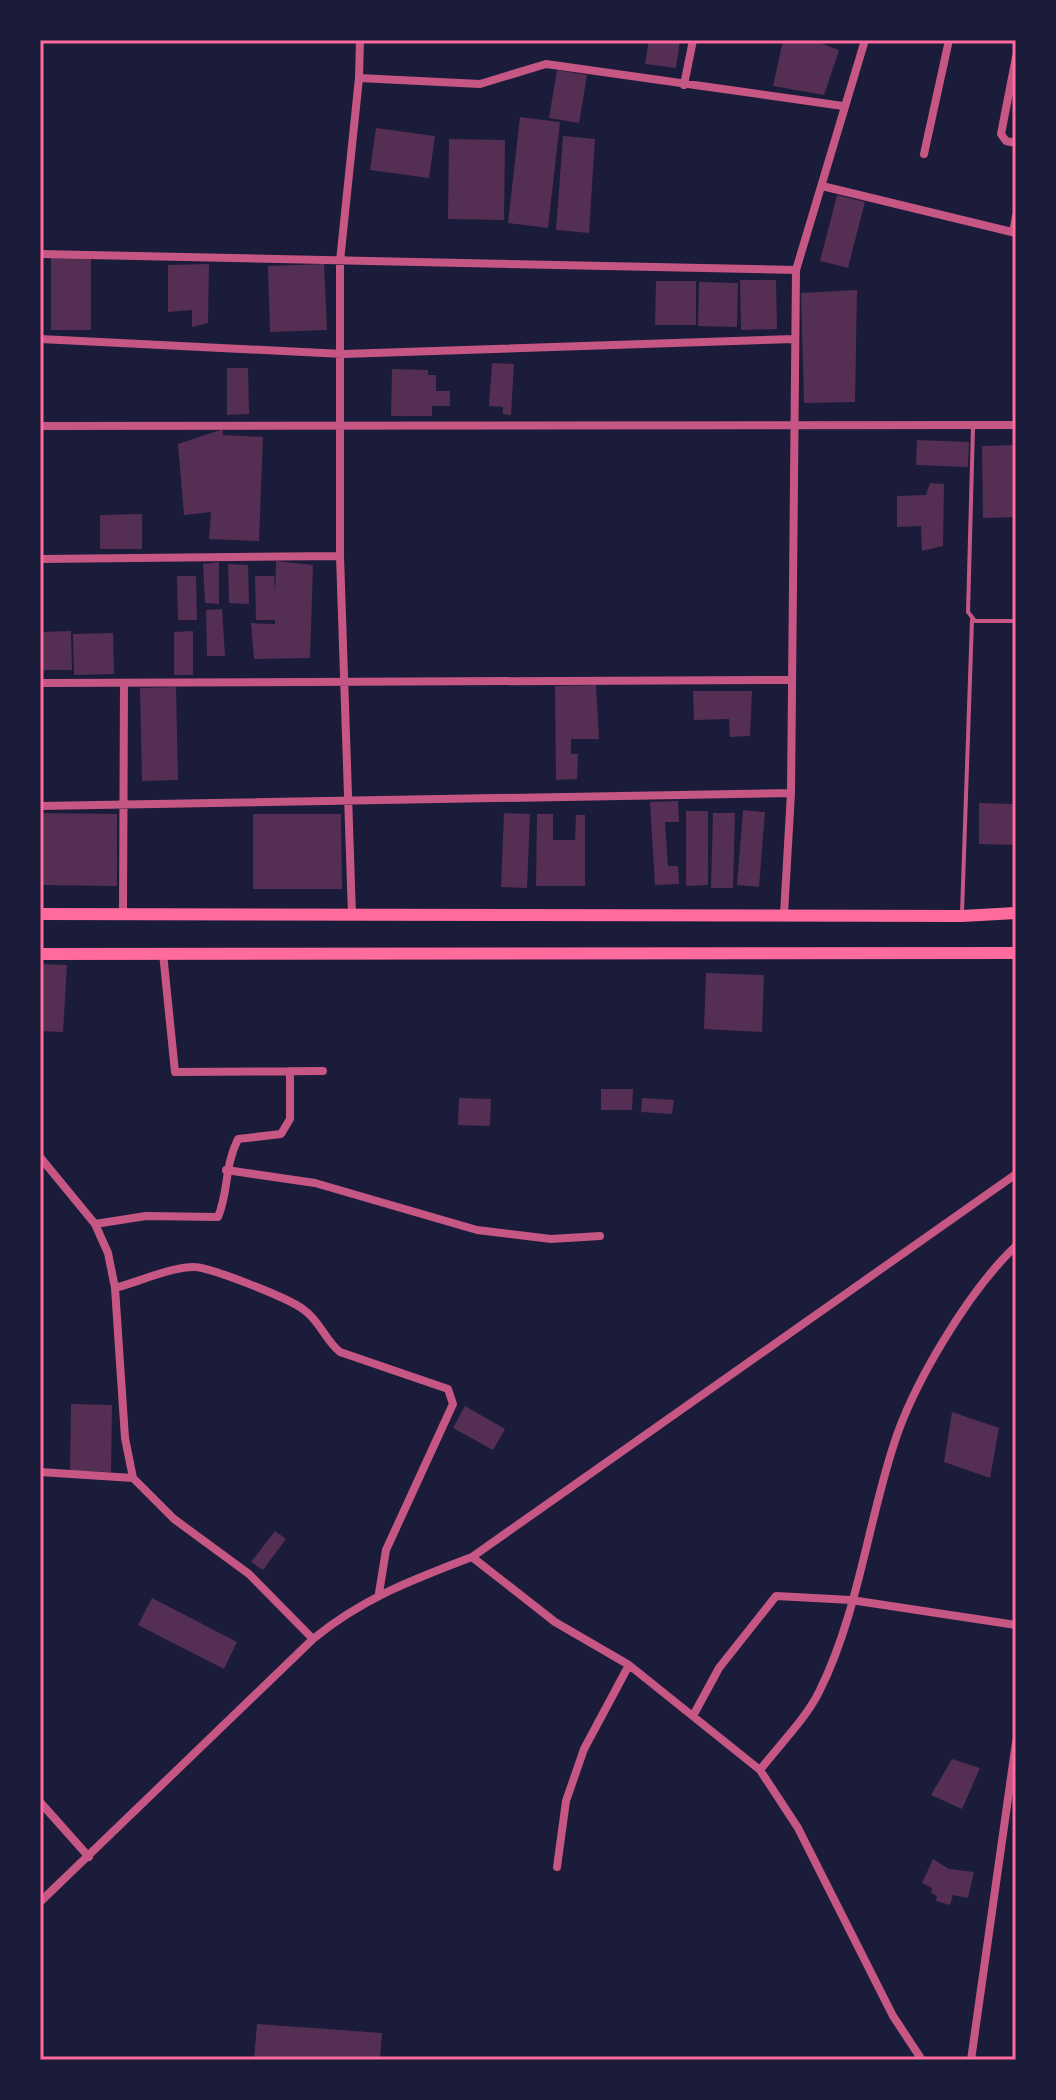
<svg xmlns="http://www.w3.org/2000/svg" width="1056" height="2100" font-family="Ubuntu,sans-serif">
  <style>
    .building { fill: #542f53 }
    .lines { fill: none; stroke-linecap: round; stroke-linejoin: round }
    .service { stroke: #c65784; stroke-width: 4 }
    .minor { stroke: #c65784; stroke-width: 8 }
    .secondary { stroke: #ff6b9d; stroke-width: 12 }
    .neatline { fill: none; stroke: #ff6b9d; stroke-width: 3 }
  </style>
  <rect width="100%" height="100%" fill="#1b1b3a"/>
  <path class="building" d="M649,40H680L676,68L645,64Z
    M783,40H813L839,50L824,95L773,86Z
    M557,70L587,75L579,123L549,118Z
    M520,117L560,122L548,228L508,223Z
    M376,128L435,136L429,178L370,170Z
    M563,136L595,139L589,233L556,230Z
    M449,139L505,140L504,220L448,219Z
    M837,195L865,202L848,268L820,261Z
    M51,256H91V330H51Z
    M209,264L208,323L192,327V310L168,312V265Z
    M324,264L327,330L270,332L268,266Z
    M740,280H776L777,329L741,330Z
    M656,281H696V325H655Z
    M699,282L738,283L737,327L698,326Z
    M857,290L855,402L804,403L801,293Z
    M492,363L514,364L511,415L503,414V407L489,406Z
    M227,368H248L249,414L227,415Z
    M392,369L428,370V375H436V391H450V406H432V416H391Z
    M223,429V435L263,437L259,541L209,539L211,512L184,515L178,444Z
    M917,440L969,442L968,467L916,465Z
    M1016,445V517L983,518L982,446Z
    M930,483L944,484L943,546L922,551L921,526L897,527V496L926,495Z
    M142,514V549H100V515Z
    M276,561L313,565L310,658L254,659L251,623L275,624V620H256L255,576H274L275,594Z
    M219,562V604L205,603L203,564Z
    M228,564L248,565L249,604L229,603Z
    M177,576H196L197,620H178Z
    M222,609L225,656H207L206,610Z
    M71,631L72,670H40V632Z
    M193,631V675H174V632Z
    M113,633L114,674L74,675L73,634Z
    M596,685L599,739H571V754H578L577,779L556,780L555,686Z
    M176,687L178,780L142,781L140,688Z
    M693,691H752L750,736L730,737L729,719L694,720Z
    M678,801L679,822H665L668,866H678L679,884L655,885L650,802Z
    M979,803L1016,804V845L979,844Z
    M743,810L765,812L759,887L737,885Z
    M686,811H708V885L686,886Z
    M40,813L117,814V886L40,885Z
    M504,813L530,814L527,888L501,887Z
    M713,813H735L733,888H711Z
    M253,814H341L342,889H253Z
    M537,814H553V840H575L576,815H585V886H536Z
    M40,964L67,965L63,1032L40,1031Z
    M706,973L764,975L762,1032L704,1029Z
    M601,1089H633L632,1110H601Z
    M459,1098L491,1099L490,1126L458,1125Z
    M642,1098L674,1100L672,1114L641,1112Z
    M71,1404L112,1405L111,1472L70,1471Z
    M465,1406L505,1429L493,1450L453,1428Z
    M952,1412L999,1428L990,1478L944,1462Z
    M275,1531L286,1539L263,1570L251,1562Z
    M152,1598L237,1642L224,1669L138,1625Z
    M952,1759L980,1768L962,1809L931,1795Z
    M933,1859L949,1869L974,1872L968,1898L953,1895L950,1905L936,1901L937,1896L931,1893L932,1888L922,1883Z
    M257,2024L382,2033L380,2060H254Z"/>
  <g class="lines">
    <path class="service" d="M973,427L968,612L975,621H1016
      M962,913L972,620"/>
    <path class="minor" d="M1016,57L1001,134L1006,141L1016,143
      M359,78L480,84L546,64L843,106
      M684,85L693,40
      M924,154L949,40
      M822,186L1016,233
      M1013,232L1016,216
      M40,254L796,270
      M40,339L343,354L794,339
      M40,426L1016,425
      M40,559L340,556
      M40,683L791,680
      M40,806L791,793
      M123,914L124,683
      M784,914L791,793L796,270L865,40
      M352,915L340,556V261L359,78L360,40
      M163,953L175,1072L323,1071
      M40,1157L95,1224L108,1253L115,1288L125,1438L133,1478L174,1519L249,1574L313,1639
      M226,1170L315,1183L477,1230L551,1239L600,1236
      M95,1224L146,1216L218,1217C229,1191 224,1167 238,1139L281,1134L290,1119V1071
      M115,1288C138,1282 171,1267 194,1267C210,1267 291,1299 304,1310C320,1321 325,1340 340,1352L448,1389L453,1404L386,1550L379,1593
      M40,1472L133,1478
      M472,1557L555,1622L629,1665L760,1770L798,1828L893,2016L922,2060
      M694,1714L719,1668L776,1596L851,1600L1016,1625
      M760,1770C779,1745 805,1720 819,1692C857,1616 867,1528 893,1447C912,1385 969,1290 1016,1246
      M40,1802L89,1857
      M557,1867L566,1801L584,1749L629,1665
      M40,1902L313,1639C363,1598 412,1580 472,1557L1016,1174
      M971,2060L1016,1742"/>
    <path class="secondary" d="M40,914L962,916L1016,913
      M40,954L1016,953"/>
  </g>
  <rect width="1056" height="2100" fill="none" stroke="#1b1b3a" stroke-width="84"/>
  <rect x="42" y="42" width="972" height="2016" class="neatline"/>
</svg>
